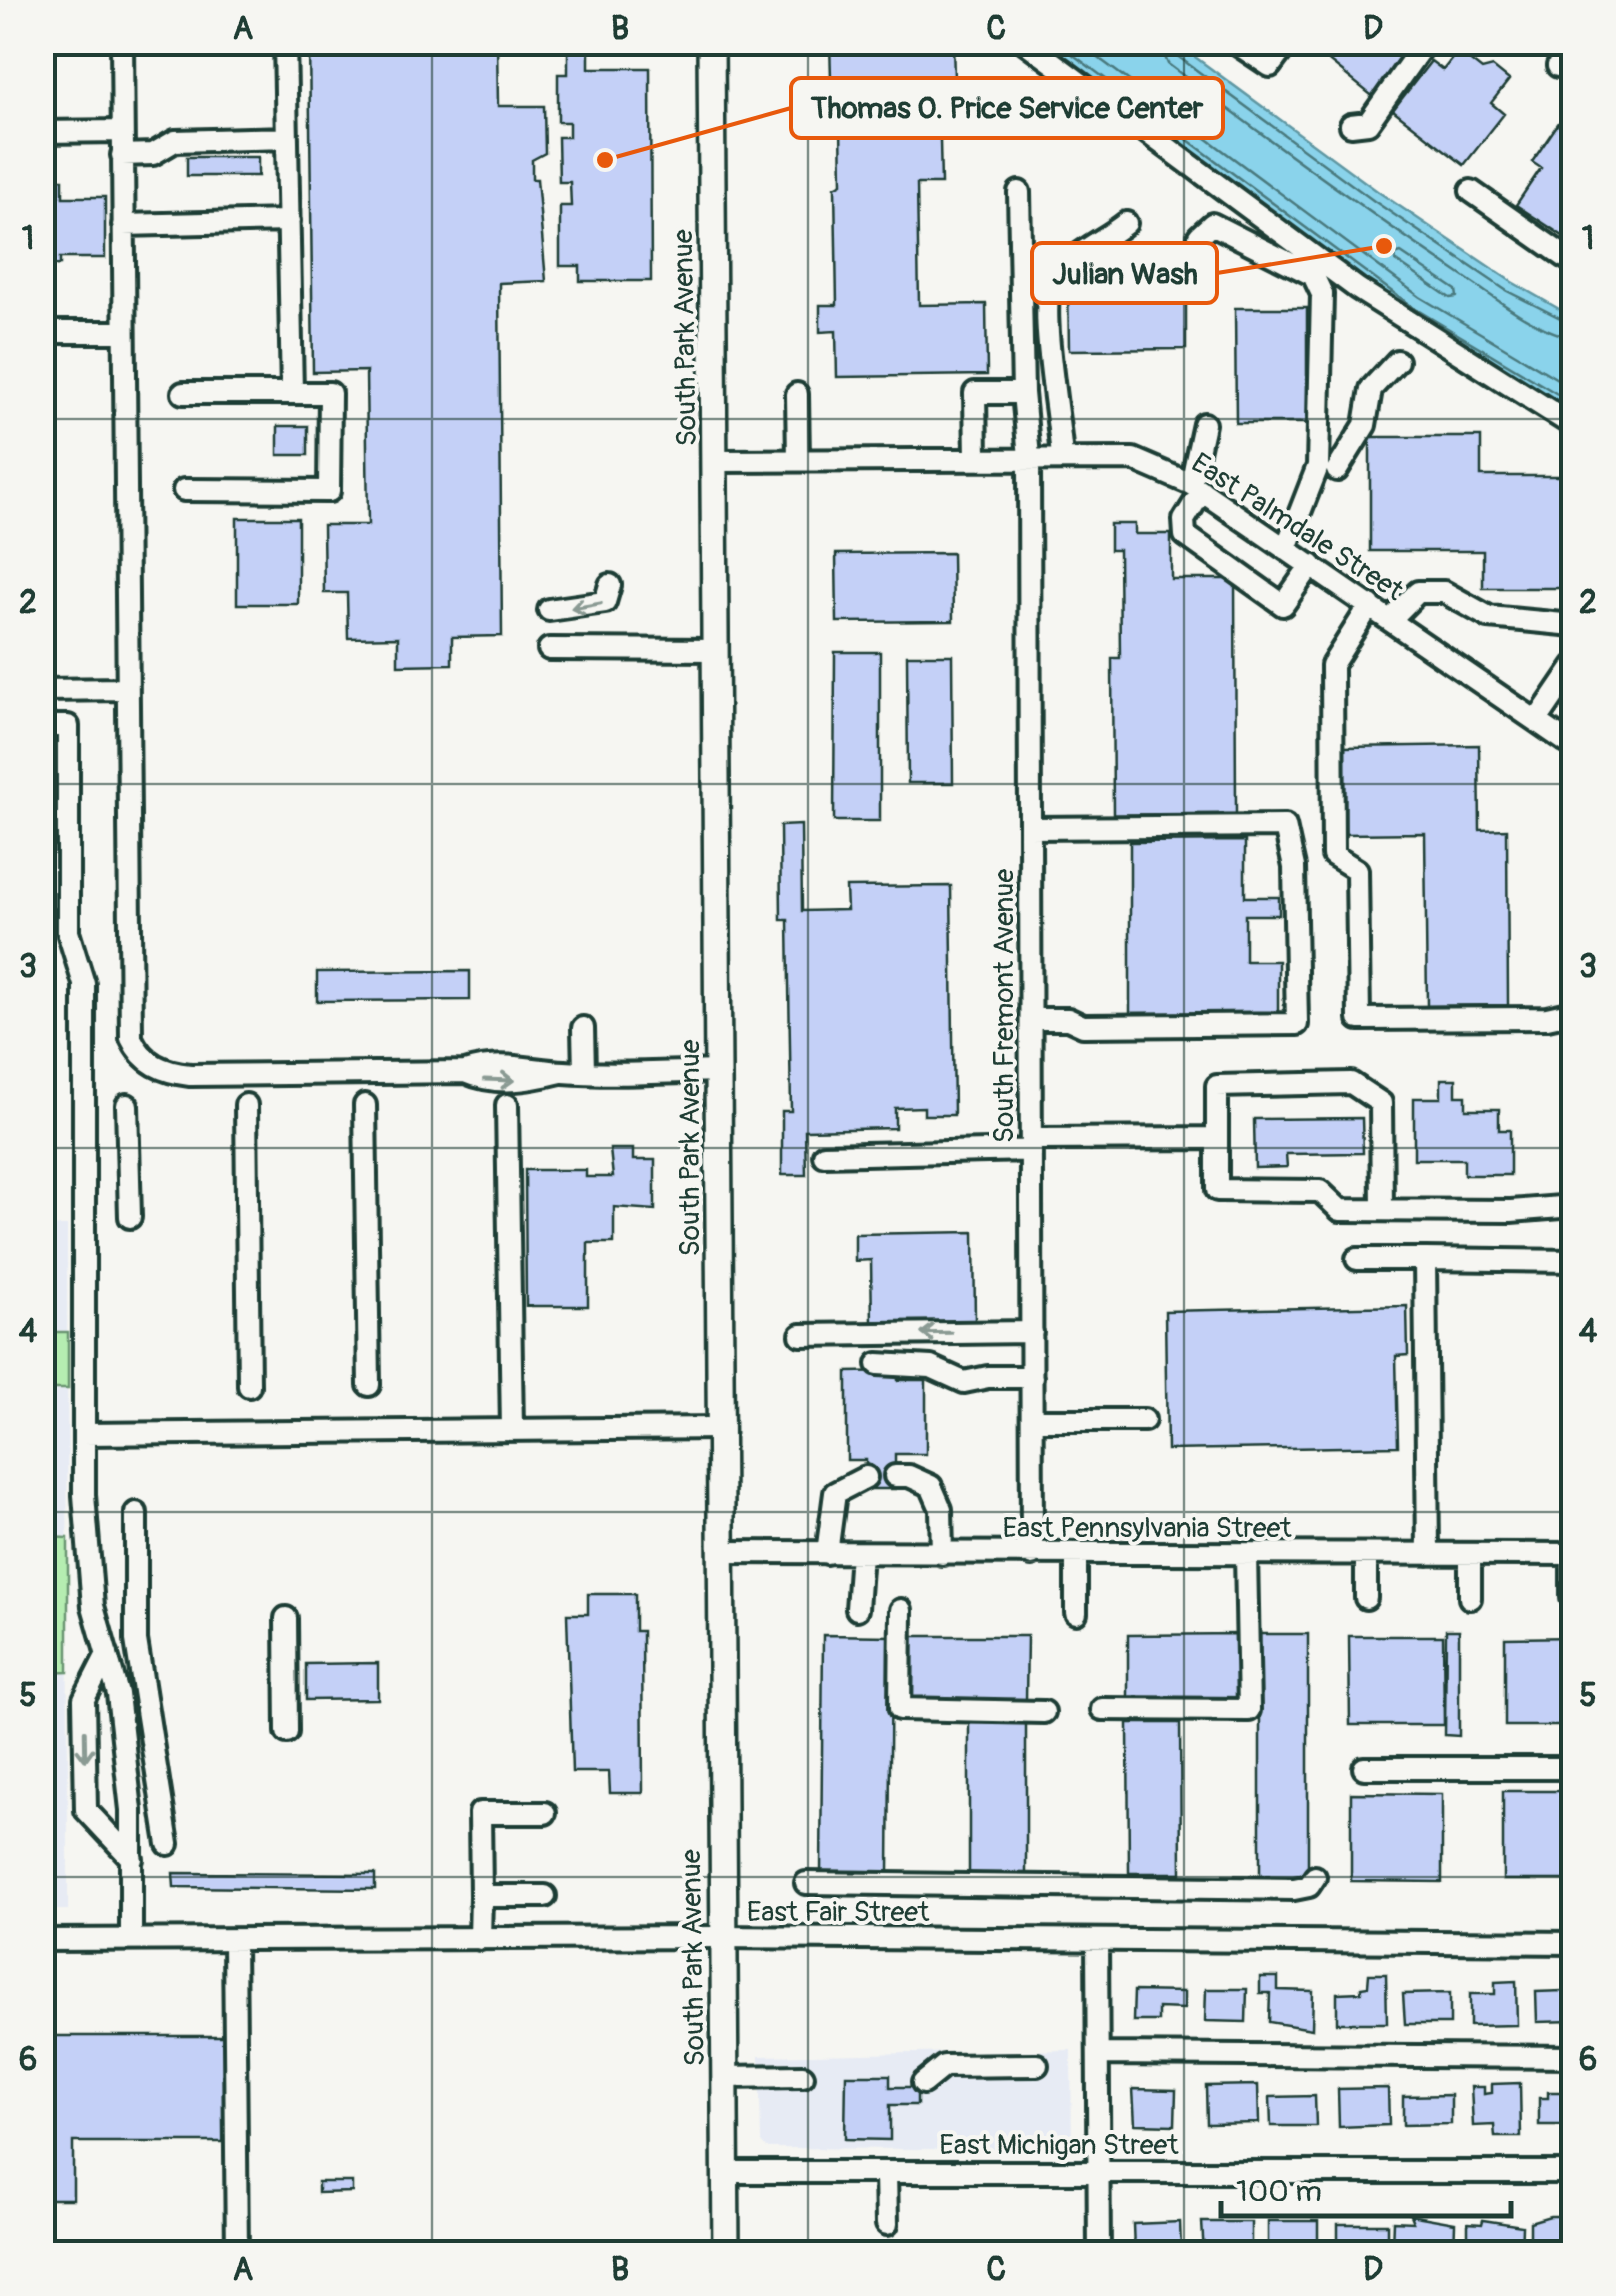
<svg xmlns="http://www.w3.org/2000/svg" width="1616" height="2296" font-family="Pangolin,sans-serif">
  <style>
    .built { fill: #e7ebf4 }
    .green { fill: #b5edb1; stroke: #6a9572; stroke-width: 2.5 }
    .water { fill: #8ad3eb; stroke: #5f97a2; stroke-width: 2.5 }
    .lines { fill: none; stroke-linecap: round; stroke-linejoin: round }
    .shore { stroke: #4a797d; stroke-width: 2.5 }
    .building { fill: #c4d0f7; stroke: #1f3d34; stroke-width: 2.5 }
    .minor-casing { stroke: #1f3d34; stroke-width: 28 }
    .major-casing { stroke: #1f3d34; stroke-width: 32 }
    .minor { stroke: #f6f6f2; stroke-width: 20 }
    .major { stroke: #f6f6f2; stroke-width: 25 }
    .oneway { stroke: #8a9a93 }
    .grid { fill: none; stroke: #1f3d34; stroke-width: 2.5; stroke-opacity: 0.55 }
    .labels { text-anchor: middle; stroke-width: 8; stroke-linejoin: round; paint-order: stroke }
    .street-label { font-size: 28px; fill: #1f3d34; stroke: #f6f6f2 }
    .leader { fill: none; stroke: #e8590c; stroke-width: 4 }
    .callout-dot { fill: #e8590c; stroke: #f6f6f2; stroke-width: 4 }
    .callout { fill: #f6f6f2; stroke: #e8590c; stroke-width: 4 }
    .callout-label { font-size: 30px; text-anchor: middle; font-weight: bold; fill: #1f3d34 }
    .neatline { fill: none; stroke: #1f3d34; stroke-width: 4 }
    .grid-label { font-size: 32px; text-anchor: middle; font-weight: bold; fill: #1f3d34 }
  </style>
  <rect width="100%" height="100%" fill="#f6f6f2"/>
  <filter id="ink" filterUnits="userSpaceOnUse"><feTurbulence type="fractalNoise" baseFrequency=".01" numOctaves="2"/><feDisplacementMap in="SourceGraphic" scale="20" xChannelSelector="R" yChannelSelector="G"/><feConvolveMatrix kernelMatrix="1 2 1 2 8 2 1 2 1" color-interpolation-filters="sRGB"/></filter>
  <g filter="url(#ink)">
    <path class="built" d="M42,1226H67L68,1910H42Z
      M1071,2050L1072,2150L766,2148L761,2142L759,2056Z"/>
    <path class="green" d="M42,1332H68V1389H43Z
      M43,1537L68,1538V1672L43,1673Z"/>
    <path class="water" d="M1038,43H1176L1380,193L1512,282L1573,317V415L1408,316Z"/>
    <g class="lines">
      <path class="shore" d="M1056,42L1414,308L1574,404
        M1077,42L1420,297L1574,389
        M1159,42L1168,64C1266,138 1365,210 1467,279C1492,296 1544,336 1574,337
        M1171,42L1176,55L1374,201L1507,291L1574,325
        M1401,253L1456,290L1457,297L1450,298L1396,261L1395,255Z"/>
    </g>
    <path class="building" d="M309,42H497L498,106H544L545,153L532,160V179H537L546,281L499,283L502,636L452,637V664L398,665V637L348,638L347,593H324L323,525H368L366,371L313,372Z
      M830,42H953L954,78H831Z
      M1305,42H1415L1376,99Z
      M568,50H589V68H650L651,281H580V266H560V206H571L570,182H559L558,137H569V122H558V74H568Z
      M1458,51L1482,70L1493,67L1509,80L1491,103L1504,114L1464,165L1393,110L1431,61L1443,70Z
      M939,97L941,184H917L919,305L986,304L987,375L837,377L836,331L820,332V305H837L835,187L842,183L841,127L900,126V98Z
      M1570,106L1574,221L1563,236L1516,205L1541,168L1532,162Z
      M187,157H258V176H187Z
      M42,179H63V197H105V258H60V265L42,266Z
      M1068,282H1186V349L1069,350Z
      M1235,308H1307V423H1236Z
      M278,426H308V455H278Z
      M1370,437H1481V476H1574V588H1483V551H1370Z
      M237,518H298V604H237Z
      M1110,524H1135V534H1171V579H1235L1236,814L1113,815L1112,658H1120L1119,550H1110Z
      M952,553L953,621L837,622L836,554Z
      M835,652H880V821H834Z
      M907,655H952L953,783H908Z
      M1479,745L1480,830L1507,829L1508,1005L1427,1006L1425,833L1344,834L1343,747Z
      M801,825L802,911L847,910L846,887L951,886L954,1115H924V1107L895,1108V1128L805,1130L806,1175H782V1111H791L788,920H781L780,826Z
      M1245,841V897H1279V915H1245V961H1278V1018H1130V842Z
      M470,971V1000L317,1001V972Z
      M1441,1079H1456V1096H1466V1109H1499V1130H1510V1175H1464V1159H1414V1098H1441Z
      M1362,1118L1363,1153L1286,1154L1287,1167L1255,1168L1254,1119Z
      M610,1149H633V1160H655V1210L614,1207V1243H588V1306H526L525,1170H586V1177H613Z
      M974,1232L975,1323L872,1324L871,1260L855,1261V1234Z
      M1407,1306L1408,1355L1396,1356L1398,1446L1167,1450L1165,1311Z
      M897,1371L898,1380H926V1454H895V1489H866V1460H847V1372Z
      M42,1502H54V1537H42Z
      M588,1594H635V1631H642L643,1793H610L609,1772H572L567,1614H588Z
      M1446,1630H1459V1736L1445,1735Z
      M1240,1634V1700L1128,1701V1635Z
      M1260,1634H1308V1876H1260Z
      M823,1635L891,1636L889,1874H821Z
      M913,1636H1027L1026,1701L913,1700Z
      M1349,1636H1443L1444,1725H1350Z
      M1574,1637V1726H1505V1638Z
      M378,1663V1699L306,1700V1664Z
      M42,1673H55V1727H42Z
      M969,1723H1026V1875H969Z
      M1128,1723H1180L1181,1873H1129Z
      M1503,1791H1574V1880H1503Z
      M1351,1793L1442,1794V1882L1351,1881Z
      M173,1873L375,1874V1889L174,1887Z
      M1369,1974H1386L1387,2023H1337V1993L1361,1992V1987L1368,1986Z
      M1260,1977H1278V1990L1313,1991L1312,2029L1269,2022L1270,1993H1260Z
      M1516,1981L1517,2025L1470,2026V1994H1495V1982Z
      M1206,1989H1247L1246,2022L1205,2021Z
      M1134,1991L1184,1992V2009L1158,2008V2021H1133Z
      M1563,1991L1574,1993V2021L1537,2022L1536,1992Z
      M1450,1993V2024H1405L1403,1994Z
      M42,2036H225L226,2142H73V2199H42Z
      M846,2075H890V2087H917V2105H890V2140L845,2139Z
      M1520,2083L1521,2137H1495L1494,2125L1473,2126L1471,2087H1484V2094L1492,2093V2084Z
      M1258,2085L1259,2123L1207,2124L1206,2086Z
      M1388,2088L1389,2125L1339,2127L1338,2089Z
      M1133,2089L1176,2090L1175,2125L1135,2124Z
      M1548,2092H1574V2125H1539V2098H1548Z
      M1451,2095V2124L1403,2125V2096Z
      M1315,2096L1316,2126H1271L1270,2097Z
      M318,2182H352V2192L318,2193Z
      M1410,2215L1455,2223L1454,2254H1405V2249L1392,2248L1393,2221L1413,2222Z
      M1550,2216H1564V2223H1574V2254H1543V2243H1530V2222Z
      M1483,2220L1522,2226L1521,2254H1476L1477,2245H1468V2223L1482,2224Z
      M1268,2221H1318V2254L1268,2253Z
      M1180,2222L1181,2248L1134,2250L1133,2224Z
      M1202,2222H1251V2254H1204Z
      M1338,2224H1387V2254H1338Z"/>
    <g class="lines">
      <defs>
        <path id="minor" d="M122,42L131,1038C143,1064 163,1072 190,1075L465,1072
          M285,42L292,393
          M1025,42L1358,289L1574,426
          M1234,42L1270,66L1288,42
          M1558,66L1570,42
          M1351,125L1368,123L1425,42
          M42,132L122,131
          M122,155L153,154L175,141L287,138
          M1471,191L1574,263
          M123,225L289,221
          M1199,236L1212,224L1313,275L1322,294L1318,466L1286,548
          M42,332H124
          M183,393H330L329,491L184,490
          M1023,393L1029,457L1032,1555
          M797,394L798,460
          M976,458L975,393H1023L1019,192
          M1062,458C1060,422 1040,315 1050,288C1061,258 1103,242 1126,223
          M716,461L1133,459L1191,484L1574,747
          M1337,470L1365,425L1371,389L1397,361
          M1191,484L1204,424
          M1202,491L1184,520L1185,535L1283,605L1311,565
          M1370,605L1332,665L1333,855L1357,870L1359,1019L1547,1018L1574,1012
          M549,610L605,602L610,585
          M1391,619L1418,592H1444L1489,617L1574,625
          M549,649L717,650
          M42,690L126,689
          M1538,719L1574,666
          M42,726H68V932L84,984V1495L93,1606L118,1694L131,1810V1939
          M1030,828L1285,826L1294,867L1297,1024L1083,1026L1068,1019H1031
          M583,1028L584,1072
          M561,1072C528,1080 497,1086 465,1072C501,1060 528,1070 564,1072C615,1076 668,1072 719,1071
          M127,1105L130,1217
          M246,1105L249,1386
          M365,1105L369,1385
          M507,1105L512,1430
          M1031,1139L1217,1138
          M824,1155L1031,1150
          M1382,1210L1381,1103L1351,1083L1217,1086V1190L1320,1191L1340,1210L1511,1211L1574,1206
          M1357,1259H1425
          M801,1335L1032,1332
          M878,1364L931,1367L964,1382L988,1377H1032
          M1032,1420H1144
          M84,1434L721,1428
          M895,1476H909L931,1486L941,1509L942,1554
          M136,1513V1640L168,1844
          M721,1552L1574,1554
          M827,1553L835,1493L866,1477
          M1366,1554V1598
          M1428,1554L1425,1259L1574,1261
          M1572,1554V1598
          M1076,1555V1613
          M1470,1598V1554
          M857,1609L861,1553
          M901,1610L900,1709L1044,1712
          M286,1618L287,1732
          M107,1654L84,1699L86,1810L132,1859
          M1102,1709L1249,1710L1246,1554
          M1364,1768H1574
          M545,1813H480L481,1896H545
          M806,1883L1294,1889L1309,1886L1315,1877
          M480,1939L481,1896
          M42,1940L721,1937L1574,1943
          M234,1940L237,2254
          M1097,1940L1099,2254
          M1098,2054L1574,2057
          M724,2077L803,2076
          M923,2083L944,2066L1037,2065
          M725,2172H1574
          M886,2172L887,2224"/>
        <path id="major" d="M711,42L726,2254"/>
      </defs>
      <use href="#minor" class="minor-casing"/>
      <use href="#major" class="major-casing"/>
      <use href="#minor" class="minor"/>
      <use href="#major" class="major"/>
    </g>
    <defs><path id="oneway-shaft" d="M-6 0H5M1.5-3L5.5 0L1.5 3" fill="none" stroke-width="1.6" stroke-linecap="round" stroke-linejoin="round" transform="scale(2.5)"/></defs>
    <g class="oneway">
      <use href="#oneway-shaft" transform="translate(586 606) rotate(170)"/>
      <use href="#oneway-shaft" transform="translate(499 1080) rotate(2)"/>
      <use href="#oneway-shaft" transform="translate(936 1333) rotate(179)"/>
      <use href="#oneway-shaft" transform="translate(85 1746) rotate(89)"/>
    </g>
  </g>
  <path class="grid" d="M432,42V2254M808,42V2254M1184,42V2254M42,419H1574M42,784H1574M42,1148H1574M42,1512H1574M42,1877H1574"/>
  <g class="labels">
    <g class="street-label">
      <text transform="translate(684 338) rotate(-91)" y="10">South Park Avenue</text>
      <text transform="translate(1298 526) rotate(33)" y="10">East Palmdale Street</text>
      <text transform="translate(1003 1006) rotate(-90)" y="10">South Fremont Avenue</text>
      <text transform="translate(689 1148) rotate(-90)" y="10">South Park Avenue</text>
      <text x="1147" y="1537">East Pennsylvania Street</text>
      <text x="838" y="1921">East Fair Street</text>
      <text transform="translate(692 1958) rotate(-91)" y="10">South Park Avenue</text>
      <text x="1059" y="2154">East Michigan Street</text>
    </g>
  </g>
  <path class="leader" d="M605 160L791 108M1384 246L1217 273"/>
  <g class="callout-dot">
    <circle cx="605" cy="160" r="10"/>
    <circle cx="1384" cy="246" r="10"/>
  </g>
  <g class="callout">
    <rect x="791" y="78" width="432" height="60" rx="10"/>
    <rect x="1032" y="243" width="185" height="60" rx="10"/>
  </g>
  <g class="callout-label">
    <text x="1007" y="118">Thomas O. Price Service Center</text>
    <text x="1125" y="284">Julian Wash</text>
  </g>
  <rect width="1616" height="2296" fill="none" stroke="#f6f6f2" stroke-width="110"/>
  <path d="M1221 2201v15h290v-15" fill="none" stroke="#1f3d34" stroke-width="5"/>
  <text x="1236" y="2201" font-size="30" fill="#1f3d34" stroke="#f6f6f2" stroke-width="8" paint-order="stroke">100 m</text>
  <rect x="55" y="55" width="1506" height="2186" class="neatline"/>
  <g class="grid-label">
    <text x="243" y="39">A</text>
    <text x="620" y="39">B</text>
    <text x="996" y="39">C</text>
    <text x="1373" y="39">D</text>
    <text x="28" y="249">1</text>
    <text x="1588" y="249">1</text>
    <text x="28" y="613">2</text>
    <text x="1588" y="613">2</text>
    <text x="28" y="977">3</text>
    <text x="1588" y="977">3</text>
    <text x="28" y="1342">4</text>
    <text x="1588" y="1342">4</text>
    <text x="28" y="1706">5</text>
    <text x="1588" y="1706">5</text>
    <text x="28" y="2070">6</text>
    <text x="1588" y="2070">6</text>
    <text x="243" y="2280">A</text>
    <text x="620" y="2280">B</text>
    <text x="996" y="2280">C</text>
    <text x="1373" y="2280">D</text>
  </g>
</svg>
